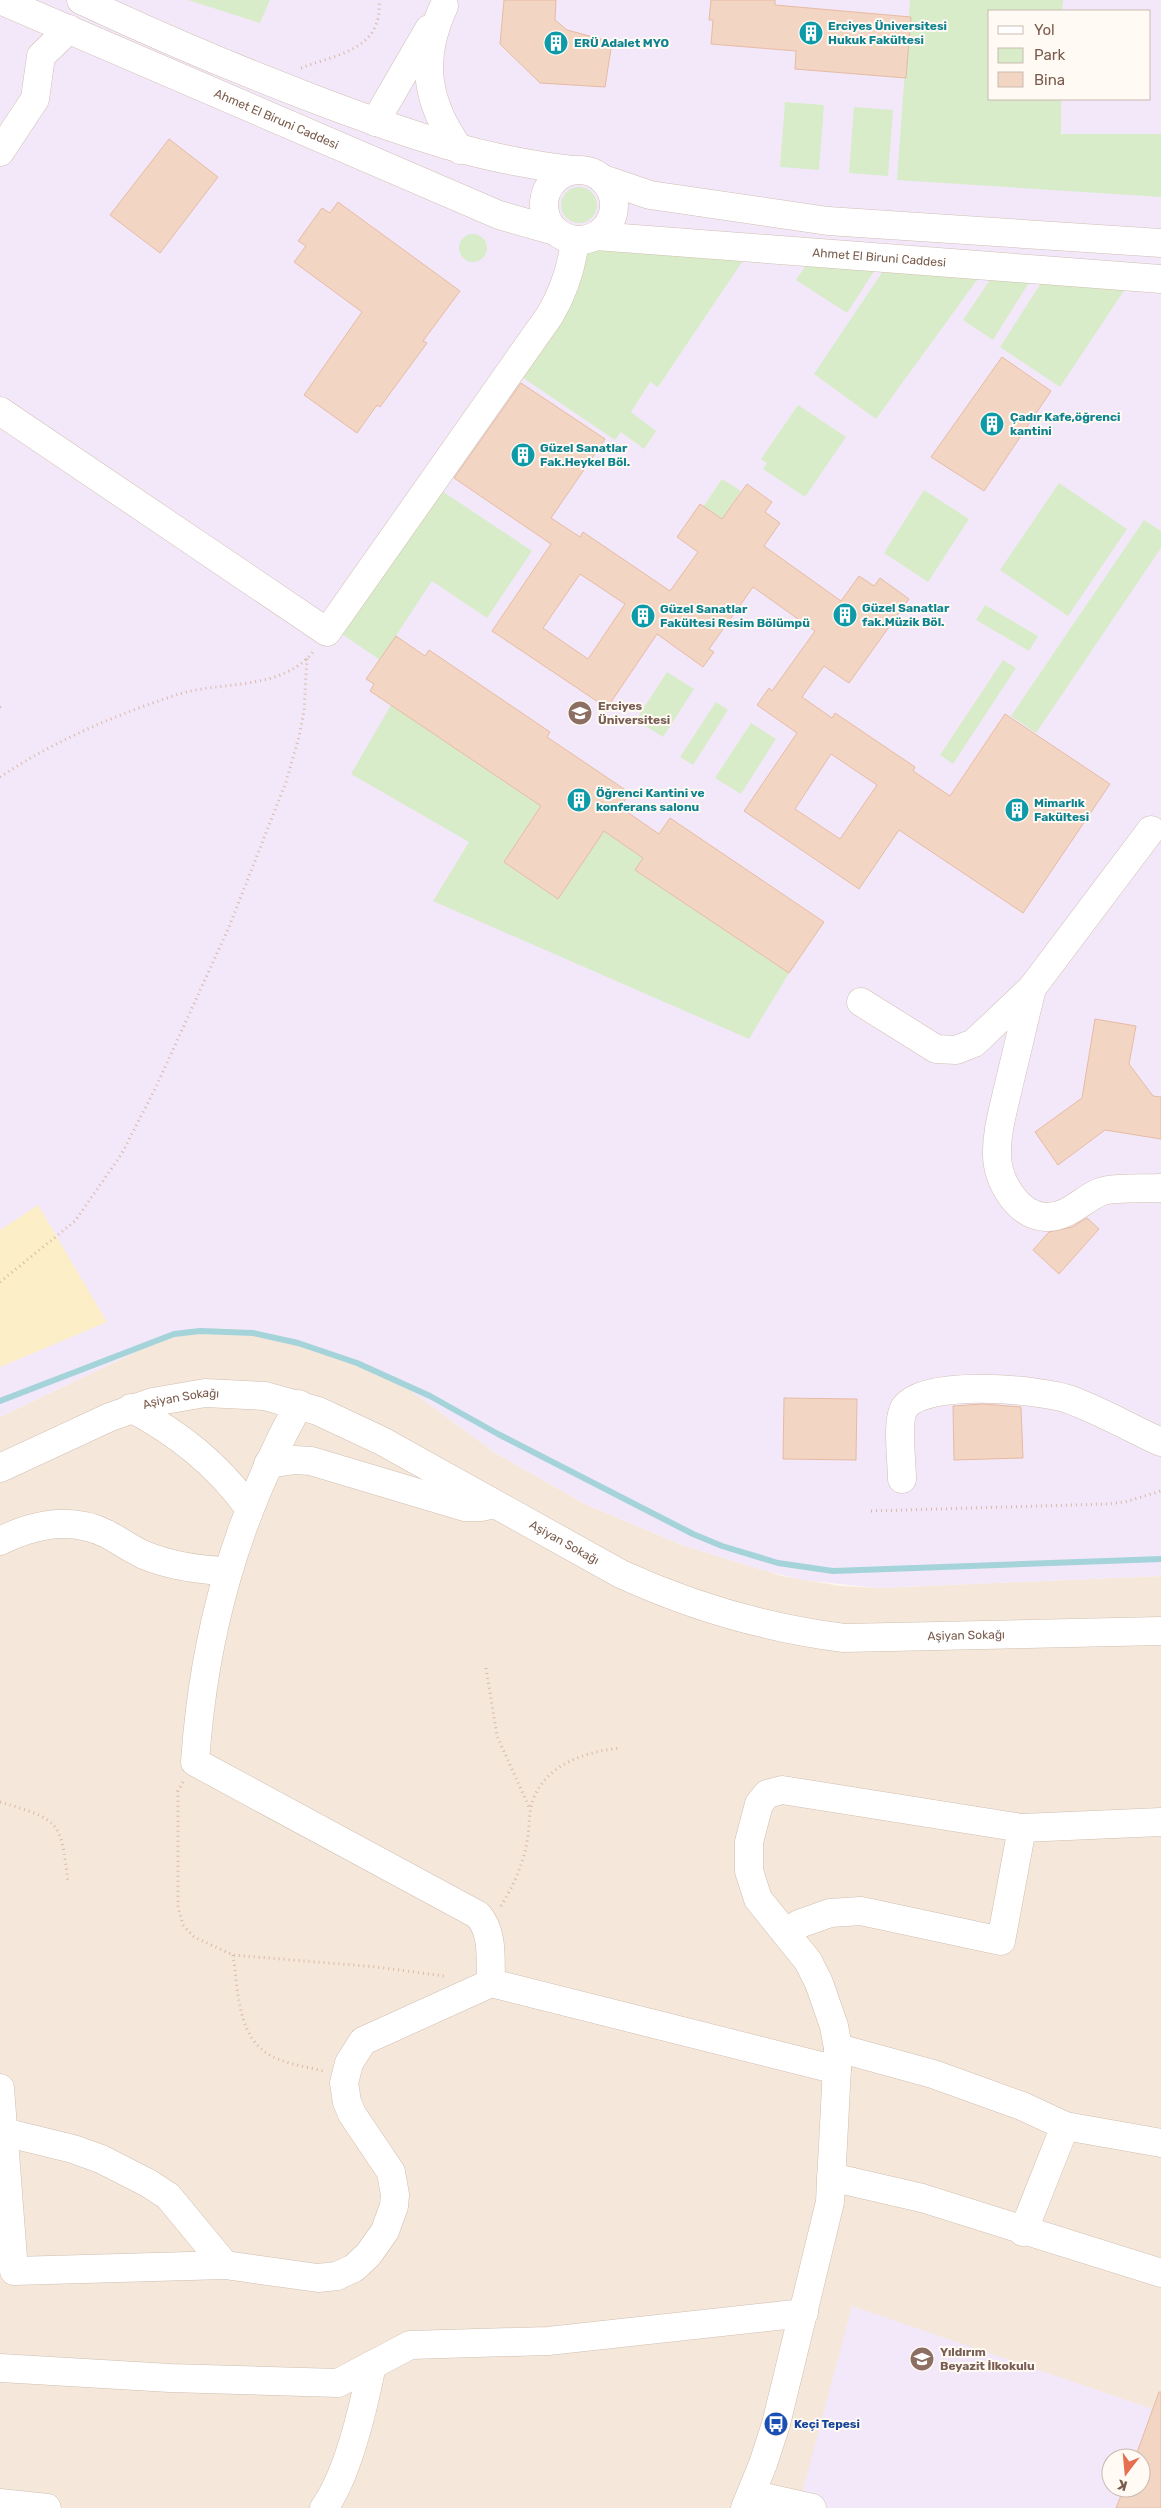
<svg xmlns="http://www.w3.org/2000/svg" width="1161" height="2508" font-family="Rubik,sans-serif">
  <style>
    .residential { fill: #f5e8da; fill-rule: evenodd }
    .education { fill: #f3e8fa; fill-rule: evenodd }
    .green { fill: #d8ecc9 }
    .sand { fill: #fcefc7 }
    .lines { fill: none; stroke-linecap: round; stroke-linejoin: round }
    .stream { stroke: #a5d3da; stroke-width: 6 }
    .building { fill: #f3d5c3; stroke: #e6bba3; fill-rule: evenodd }
    .minor-casing { stroke: #d1beb0; stroke-width: 29 }
    .path { stroke: #d9b8a5; stroke-width: 3; stroke-dasharray: 1 4; stroke-linecap: butt }
    .minor { stroke: #fff; stroke-width: 28 }
    .labels { text-anchor: middle; stroke-width: 4; stroke-linejoin: round; paint-order: stroke }
    .culture-label { font-size: 12px; font-weight: bold; fill: #0d838f; stroke: #fffaf3; text-anchor: start }
    .street-label { font-size: 12px; fill: #7a5c4d; stroke: #fffaf3 }
    .education-label { font-size: 12px; font-weight: bold; fill: #785e54; stroke: #fffaf3; text-anchor: start }
    .transit-label { font-size: 12px; font-weight: bold; fill: #164399; stroke: #fffaf3; text-anchor: start }
  </style>
  <rect width="100%" height="100%" fill="#fdf6ec"/>
  <path class="residential" d="M212,1328L249,1330L296,1341L354,1361L410,1390L494,1452L585,1504L682,1545L782,1576L840,1586L878,1588L1161,1576V2508H0V1417L167,1337ZM1111,2458H1141V2488H1111Z"/>
  <path class="education" d="M0,0H1161V1576L878,1588L803,1580L762,1570L682,1545L585,1504L494,1452L410,1390L354,1361L296,1341L249,1330L212,1328L167,1337L0,1417ZM990,11H1150V99H990Z
    M852,2306L1161,2412V2508H798ZM1111,2458H1141V2488H1111Z"/>
  <path class="green" d="M188,0H270L260,23Z
    M910,0H1063L1062,11H990V99H1061V134H1161V197L897,180Z
    M785,102L824,105L819,170L780,167Z
    M854,107L893,110L888,176L849,173Z
    M561 205a18 18 0 1 1 36 0a18 18 0 1 1-36 0Z
    M595,227L748,253L658,387L650,382L631,412L656,431L644,449L621,432L615,440L500,362Z
    M459 248a14 14 0 1 1 28 0a14 14 0 1 1-28 0Z
    M821,244L887,251L847,313L796,280Z
    M897,250L993,258L876,419L814,374Z
    M1004,259L1040,265L993,340L963,320Z
    M1141,265L1060,387L1000,347L1052,266Z
    M798,405L846,437L805,497L763,469L767,463L761,459Z
    M722,479L741,491L722,519L703,507Z
    M430,483L532,551L487,618L432,581L380,660L333,628Z
    M1059,483L1127,529L1068,616L1000,570Z
    M924,490L969,519L928,582L884,553Z
    M1144,520L1161,531V548L1036,733L1011,716Z
    M985,605L1038,636L1029,651L976,620Z
    M1003,660L1016,668L953,764L940,755Z
    M667,672L694,689L663,737L636,720Z
    M716,702L728,710L693,765L680,757Z
    M391,705L541,806L504,862L558,899L604,831L643,858L635,870L789,973L749,1039L433,901L469,842L351,774Z
    M751,723L776,739L741,794L715,778Z"/>
  <path class="sand" d="M38,1205L107,1322L0,1367V1230Z"/>
  <g class="lines">
    <path class="stream" d="M0,1401L174,1334L200,1331L253,1333L298,1343L357,1363L430,1396L498,1434L693,1534L722,1546L778,1563L833,1571L1161,1559"/>
  </g>
  <path class="building" d="M504,0H556L555,20L567,30L612,42L605,87L540,83L500,44Z
    M711,0H775V5L911,17L906,78L795,69L796,51L711,44L713,20H709Z
    M169,139L218,177L160,253L110,215Z
    M338,202L460,291L423,341L427,343L380,407L377,405L357,433L304,395L362,312L294,262L306,246L298,241L322,208L330,213Z
    M1002,357L1051,391L984,491L931,457Z
    M521,383L605,439L551,518L580,537L583,532L670,591L698,552L677,537L700,504L722,519L747,484L772,502L765,512L780,523L764,546L841,601L859,576L874,586L880,578L909,599L849,683L824,666L802,697L832,718L835,713L915,767L913,771L950,796L1005,714L1110,784L1023,913L899,830L859,889L744,811L797,733L757,705L769,688L772,691L815,631L753,587L709,649L714,652L703,667L657,634L607,708L492,631L551,544L454,478ZM580,574L625,604L588,659L543,628ZM831,754L877,785L840,839L795,809Z
    M396,636L425,656L429,650L550,732L547,737L630,793L620,807L659,834L670,818L824,922L789,973L635,870L643,858L604,831L558,899L504,862L541,806L370,691L374,684L366,679Z
    M1095,1019L1136,1026L1129,1064L1153,1096L1161,1097V1139L1105,1130L1058,1165L1035,1132L1082,1098Z
    M1087,1218L1099,1229L1059,1274L1033,1250L1049,1232L1072,1227Z
    M784,1398L857,1399L856,1460L783,1459Z
    M983,1404L1021,1407L1023,1458L954,1460L953,1406Z
    M1159,2392H1161V2508H1116L1124,2488H1141V2458H1135Z"/>
  <g class="lines">
    <defs>
      <g id="minor">
        <path id="s1" d="M0,0L499,215L555,231"/>
        <path d="M81,0C160,37 240,71 322,102C407,134 481,160 572,170"/>
        <path d="M444,6C419,59 426,103 460,150"/>
        <path d="M375,122L429,29"/>
        <path d="M0,152L35,99L41,56L69,29"/>
        <circle cx="579" cy="205" r="35"/>
        <path d="M603,179L650,195L828,221L1161,243"/>
        <path id="s2" d="M596,236L1161,279"/>
        <path d="M0,411L327,632L550,315C564,291 572,267 575,240"/>
        <path d="M1032,988C1024,1020 1017,1052 1009,1084C1004,1107 996,1132 997,1156C998,1181 1017,1215 1045,1217C1068,1218 1081,1200 1100,1192C1112,1187 1147,1189 1161,1188"/>
        <path d="M861,1002L936,1049L956,1050L974,1043L1032,988L1151,830"/>
        <path d="M299,1404C236,1519 204,1632 195,1762L478,1915C494,1933 490,1960 491,1983L837,2070"/>
        <path d="M131,1408C179,1434 217,1464 249,1508"/>
        <path d="M268,1464L295,1460L311,1461L465,1507H482L494,1504"/>
        <path id="s3" d="M0,1468L110,1417L153,1402L205,1393L265,1396L318,1411L382,1441L621,1574C693,1607 765,1628 844,1638L1161,1631"/>
        <path d="M902,1479C902,1463 896,1419 905,1407C926,1379 1037,1389 1068,1399C1099,1410 1130,1428 1161,1442"/>
        <path d="M0,1541C34,1524 71,1516 107,1534C120,1541 131,1549 144,1555C171,1566 198,1570 227,1571"/>
        <path d="M786,1933L799,1924L830,1913L861,1911L1001,1941L1022,1828"/>
        <path d="M838,2048L933,2074L1022,2106L1065,2126L1161,2143"/>
        <path d="M0,2088L14,2271L225,2265L318,2278L337,2276L354,2268L368,2255L385,2231L394,2206L395,2195L391,2172L352,2114L347,2102L344,2083L349,2063L363,2041L491,1983"/>
        <path d="M0,2131L73,2149L101,2159L148,2183L168,2196L225,2265"/>
        <path d="M831,2177L922,2198L1161,2273"/>
        <path d="M1023,2232L1065,2126"/>
        <path d="M0,2368L170,2378L338,2383L410,2345L548,2341L804,2313"/>
        <path d="M751,2494L812,2508"/>
        <path d="M0,2503L47,2508"/>
        <path d="M324,2508C348,2475 364,2405 372,2365"/>
        <path d="M745,2508L763,2464L776,2424L830,2202L838,2048L834,2026L819,1983L808,1961L758,1899L749,1871V1842L759,1804L767,1794L782,1790L1022,1828L1161,1822"/>
      </g>
    </defs>
    <use href="#minor" class="minor-casing"/>
    <path class="path" d="M301,68C336,54 383,51 379,0
      M0,707L4,710
      M0,777C54,741 115,715 176,695C221,680 281,692 314,651
      M0,1282L75,1221L121,1155L156,1087L229,927L286,782L299,737L304,711L307,658
      M871,1511L1106,1504L1125,1502L1161,1491
      M486,1668L497,1736L530,1809
      M183,1782L178,1791V1907L183,1925L194,1937L233,1955L377,1967L444,1976
      M0,1802C60,1820 61,1820 68,1883
      M501,1906C513,1886 523,1865 527,1842C530,1828 528,1813 533,1800C546,1764 587,1751 621,1748
      M233,1955C239,1992 236,2043 278,2059C292,2065 308,2067 323,2071"/>
    <use href="#minor" class="minor"/>
  </g>
  <defs>
    <symbol id="building-disc" viewBox="-11 -11 22 22"><circle r="9.5" fill="#0f9aa8" stroke="#fffaf3"/><path d="M-4-6H4V6H1V3H-1V6H-4ZM-2.5-4.3h1.7v1.8h-1.7ZM.8-4.3h1.7v1.8H.8ZM-2.5-1h1.7V.8h-1.7ZM.8-1h1.7V.8H.8Z" fill="#fff"/></symbol>
    <symbol id="university-disc" viewBox="-11 -11 22 22"><circle r="9.5" fill="#8d6e63" stroke="#fffaf3"/><path d="M0-5L7-2L0 1L-7-2ZM-4 1L0 2.5L4 1V4Q0 6-4 4Z" fill="#fff"/></symbol>
    <symbol id="school-disc" viewBox="-11 -11 22 22"><circle r="9.5" fill="#8d6e63" stroke="#fffaf3"/><path d="M0-5L7-2L0 1L-7-2ZM-4 1L0 2.5L4 1V4Q0 6-4 4Z" fill="#fff"/></symbol>
    <symbol id="bus-disc" viewBox="-11 -11 22 22"><circle r="9.5" fill="#1a4fb4" stroke="#fffaf3"/><path d="M-5-6H5V4H4V6H2V4H-2V6H-4V4H-5ZM-3.5-4V0h7V-4ZM-3.5 1.2v1.5H-2V1.2ZM2 1.2v1.5H3.5V1.2Z" fill="#fff"/></symbol>
  </defs>
  <g fill-rule="evenodd">
    <use href="#building-disc" x="797" y="19" width="28" height="28"/>
    <use href="#building-disc" x="542" y="29" width="28" height="28"/>
    <use href="#building-disc" x="978" y="410" width="28" height="28"/>
    <use href="#building-disc" x="509" y="441" width="28" height="28"/>
    <use href="#building-disc" x="831" y="601" width="28" height="28"/>
    <use href="#building-disc" x="629" y="602" width="28" height="28"/>
    <use href="#university-disc" x="566" y="699" width="28" height="28"/>
    <use href="#building-disc" x="565" y="786" width="28" height="28"/>
    <use href="#building-disc" x="1003" y="796" width="28" height="28"/>
    <use href="#school-disc" x="908" y="2345" width="28" height="28"/>
    <use href="#bus-disc" x="762" y="2410" width="28" height="28"/>
  </g>
  <g class="labels">
    <g class="culture-label">
      <text x="828" y="30">Erciyes Üniversitesi<tspan x="828" dy="14">Hukuk Fakültesi</tspan></text>
      <text x="574" y="47">ERÜ Adalet MYO</text>
      <text x="1010" y="421">Çadır Kafe,öğrenci<tspan x="1010" dy="14">kantini</tspan></text>
      <text x="540" y="452">Güzel Sanatlar<tspan x="540" dy="14">Fak.Heykel Böl.</tspan></text>
      <text x="862" y="612">Güzel Sanatlar<tspan x="862" dy="14">fak.Müzik Böl.</tspan></text>
      <text x="660" y="613">Güzel Sanatlar<tspan x="660" dy="14">Fakültesi Resim Bölümpü</tspan></text>
      <text x="596" y="797">Öğrenci Kantini ve<tspan x="596" dy="14">konferans salonu</tspan></text>
      <text x="1034" y="807">Mimarlık<tspan x="1034" dy="14">Fakültesi</tspan></text>
    </g>
    <g class="street-label">
      <text dy="4" stroke="none"><textPath href="#s1" startOffset="301">Ahmet El Biruni Caddesi</textPath></text>
      <text dy="4" stroke="none"><textPath href="#s2" startOffset="284">Ahmet El Biruni Caddesi</textPath></text>
      <text dy="4" stroke="none"><textPath href="#s3" startOffset="195">Aşiyan Sokağı</textPath></text>
      <text dy="4" stroke="none"><textPath href="#s3" startOffset="614">Aşiyan Sokağı</textPath></text>
      <text dy="4" stroke="none"><textPath href="#s3" startOffset="1034">Aşiyan Sokağı</textPath></text>
    </g>
    <g class="education-label">
      <text x="598" y="710">Erciyes<tspan x="598" dy="14">Üniversitesi</tspan></text>
      <text x="940" y="2356">Yıldırım<tspan x="940" dy="14">Beyazit İlkokulu</tspan></text>
    </g>
    <g class="transit-label">
      <text x="794" y="2428">Keçi Tepesi</text>
    </g>
  </g>
  <rect x="988" y="10" width="162" height="90" fill="#fffaf3" stroke="#cabbb1"/>
  <rect x="998" y="26" width="25" height="8" fill="#ffffff" stroke="#cabbb1"/>
  <text x="1034" y="35" font-size="15" fill="#7a5c4d">Yol</text>
  <rect x="998" y="48" width="25" height="15" fill="#d8ecc9" stroke="#cabbb1"/>
  <text x="1034" y="60" font-size="15" fill="#7a5c4d">Park</text>
  <rect x="998" y="72" width="25" height="15" fill="#f3d5c3" stroke="#cabbb1"/>
  <text x="1034" y="85" font-size="15" fill="#7a5c4d">Bina</text>
  <g transform="translate(1126 2473) rotate(196)"><circle r="24" fill="#fffaf3" stroke="#cabbb1"/>
  <path d="M0-4L9 19L0 12L-9 19Z" fill="#e76f51"/>
  <text y="-8" font-size="14" font-weight="bold" text-anchor="middle" fill="#7a5c4d">K</text>
  </g>
</svg>
